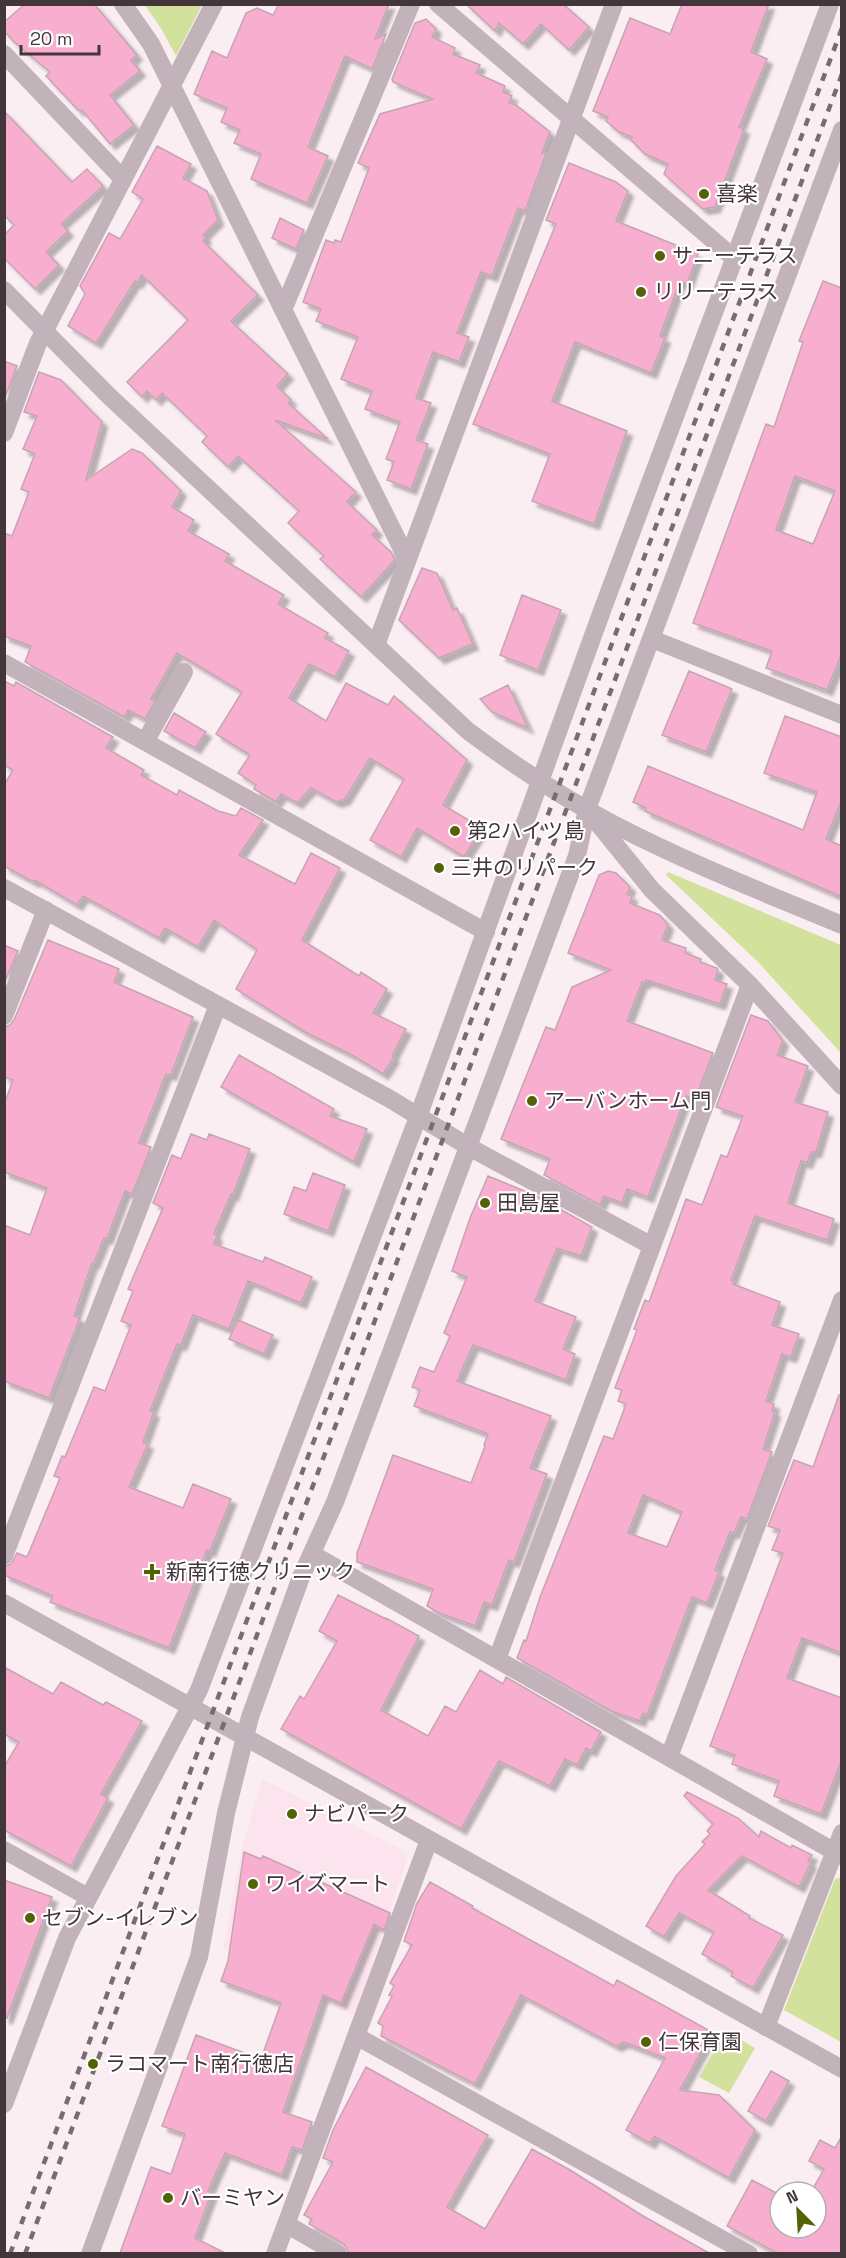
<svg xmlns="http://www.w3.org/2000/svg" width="846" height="2258" font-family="'Space Grotesk','Noto Sans JP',sans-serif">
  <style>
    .built { fill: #fce4ee }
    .green { fill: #d2e29c }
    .building { fill: #f8aecf; stroke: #c4a6b2; stroke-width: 1.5; fill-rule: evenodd; filter: url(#shadow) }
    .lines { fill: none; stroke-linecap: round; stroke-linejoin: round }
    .minor { stroke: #c1b3b9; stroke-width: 18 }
    .tertiary { stroke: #c1b3b9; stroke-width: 18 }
    .rail { stroke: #796c71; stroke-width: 4.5; stroke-dasharray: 8 8; stroke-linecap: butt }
    .poi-dot { fill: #536205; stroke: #fff; stroke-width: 2 }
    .labels { text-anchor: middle; stroke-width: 4.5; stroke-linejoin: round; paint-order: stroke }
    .poi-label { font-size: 21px; fill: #42363b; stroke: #fff; text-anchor: start }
  </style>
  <defs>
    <filter id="shadow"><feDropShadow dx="5.5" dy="5.5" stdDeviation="1.5" flood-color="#0004"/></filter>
  </defs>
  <rect width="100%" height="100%" fill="#fbeef3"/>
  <path class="built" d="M262,1779L409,1853L356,2015L289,1992L293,1978L223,1949L242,1848Z"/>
  <path class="green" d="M145,5H202L176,56L162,30Z
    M668,872L841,945V1053L758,962L666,875Z
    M841,1877H842L841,2042L784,2010L835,1879Z
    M726,2031L755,2048L729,2093L699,2077Z"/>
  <path class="building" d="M25,4H94L137,55L131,60L140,71L110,95L134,125L110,144L82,110H78L46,76L50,72L14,42L4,31V22Z
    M279,4H389L375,39L386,34L372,69L345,56L308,147L328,156L307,203L251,179L261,154L234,143L240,130L221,122L227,108L194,94L212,51L227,58L246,13L257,8L273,15Z
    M466,4H563L589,27L569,50L541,24L523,44L499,23L495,31Z
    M682,4H769L751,52L767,59L739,127L744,129L715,207L703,209L664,174L668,164L645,154L631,140L632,137L619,132L606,121L608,117L593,111L630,18L670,34Z
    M426,19L436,29L432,37L455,48L453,54L480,65L476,73L505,86L503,92L512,96L509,103L516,105L550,132L542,153L546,154L525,211L518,208L492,276L481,272L457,333L469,337L459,362L433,352L416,398L431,403L416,440L428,444L411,489L387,480L394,462L386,459L400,422L365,409L372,391L341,379L358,337L316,321L321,309L303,302L326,240L334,243L335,240L341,242L369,168L358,163L380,114L433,99L393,82L392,79L415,23Z
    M4,111L72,182L87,169L103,186L61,224L68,231L46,252L59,265L35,289L4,258V235L14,225L4,215Z
    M157,146L191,164L183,178L207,191L218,220L203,235L206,238L203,241L258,295L231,321L288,374L277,386L291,400L288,403L328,439L275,420L356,492L347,502L377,530L372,535L391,552L395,560L361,597L320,559L324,556L288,523L299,511L238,456L228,467L202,442L207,436L162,393L156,400L147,391L142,397L127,382L188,320L142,275L137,283L135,281L96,343L68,326L85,294L80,286L109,233L120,239L143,199L132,192Z
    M569,163L616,182L628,191L616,221L698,254L687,284L680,281L660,336L665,338L651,373L575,342L552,401L627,431L594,524L532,501L550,454L473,424L556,224L546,220Z
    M280,218L304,230L296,249L272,238Z
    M823,281L842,288V653L827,690L766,668L772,651L693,623L766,424L774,427L803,342L799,341ZM795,476L835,491L813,544L776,530Z
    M4,361L17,366L4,400Z
    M39,372L61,380L102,422L86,480L132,449L142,453L181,491L172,507L194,520L188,531L229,554L225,561L284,595L278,604L328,633L325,638L349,651L335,677L309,664L289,698L326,721L346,683L388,705L394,696L467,760L443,805L482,828L464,857L417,828L401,857L370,840L404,779L370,758L345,799L336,802L311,788L297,803L281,794L276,802L254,789L256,785L238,773L250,755L216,734L242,692L177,653L151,699L155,702L145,719L128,710L124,717L25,662L31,646L4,636V533L12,536L29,492L21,489L35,454L23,449L37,416L24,412Z
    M422,568L437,573L453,610L457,608L473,644L439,658L399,620Z
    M522,595L561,610L538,670L500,655Z
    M689,671L732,689L706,752L662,735Z
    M4,681L14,686L16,682L113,737L106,748L144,770L141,775L177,795L179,790L218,811L236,816L241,808L263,820L239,855L295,884L311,853L340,868L302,940L359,976L361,972L387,989L373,1013L406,1029L392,1056L394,1057L383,1074L352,1055L305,1032L236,989L257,950L214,920L198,947L165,928L159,938L83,896L77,905L35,880L34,882L4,866V785L13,770L4,765Z
    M508,685L528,728L492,712L480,699Z
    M174,713L206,732L195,748L164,731Z
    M785,716L842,737V799L826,839L842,846V897L645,811L646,808L633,802L648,766L803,830L817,792L764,773Z
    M608,871L616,873L630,887L627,894L632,896L630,903L660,915L668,925L662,940L686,948L685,953L701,959L700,962L717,968L718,970L715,980L727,984L720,1004L646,980L645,983L642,982L627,1021L713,1053L695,1099L686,1096L648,1197L627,1189L622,1203L604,1196L600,1205L544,1175L550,1159L501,1139L546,1027L555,1030L572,987L611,970L568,953L599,875Z
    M48,940L119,969L114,982L193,1017L171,1075L166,1074L139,1143L151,1147L132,1194L125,1191L107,1239L104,1238L94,1263H92L74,1316L80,1318L49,1398L4,1381V1225L30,1235L47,1188L4,1172V1105L13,1080L4,1077V1027L10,1025L14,1020Z
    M4,945L18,951L4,984Z
    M751,1015L768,1021L783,1041L777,1055L808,1066L795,1102L828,1112L816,1152H811L807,1163L801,1161L788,1203L834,1219L827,1240L755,1216L731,1280L734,1281L733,1284L780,1302L772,1325L799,1334L791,1357L782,1354L766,1401L774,1404L772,1411L775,1412L763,1449L772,1452L747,1519L741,1517L734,1533L730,1532L715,1570L719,1572L707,1603L692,1597L647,1715L643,1713L640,1721L611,1711L517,1658L524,1640L526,1641L540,1597L604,1436L613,1439L626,1404L618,1401L622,1390L615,1388L637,1330L634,1329L645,1300L649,1302L686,1199L702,1205L721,1155L727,1157L743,1116L716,1107ZM643,1495L682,1512L667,1547L628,1533Z
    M239,1055L334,1109L330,1116L367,1129L354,1162L221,1087Z
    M191,1134L207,1140L209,1134L250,1149L233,1195L231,1194L214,1234L217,1236L214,1244L263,1262L265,1257L312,1277L301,1303L248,1281L229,1329L193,1315L181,1345L177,1344L150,1411L154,1412L143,1442L148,1444L129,1487L183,1508L193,1484L231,1499L210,1551L207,1550L169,1648L50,1602L53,1596L4,1575V1567L11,1564L17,1553L27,1557L60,1478L54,1476L62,1456L65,1457L94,1387L105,1391L131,1325L121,1321L133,1291L128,1289L163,1208L153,1203L172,1155L181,1159Z
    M313,1173L345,1185L328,1231L284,1214L294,1187L306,1191Z
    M488,1176L537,1196L592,1227L581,1256L557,1248L535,1301L576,1317L563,1349L575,1354L566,1380L473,1345L457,1381L551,1416L530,1468L547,1474L514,1562L509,1560L492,1605L484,1602L475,1626L437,1612L427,1606L433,1589L357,1562V1553L393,1455L471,1483L485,1446L484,1445L488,1434L414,1406L420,1390L412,1387L420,1367L434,1372L450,1336L444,1333L467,1277L452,1271L470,1218Z
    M238,1320L273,1335L264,1354L229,1339Z
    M839,1395L842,1396V1653L802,1638L787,1678L842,1698V1759L821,1814L774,1796L779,1781L732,1764L735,1755L710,1746L783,1553L772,1550L780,1530L768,1526L794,1460L813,1467Z
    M338,1595L386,1619V1618L419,1636L381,1710L428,1736L445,1706L456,1712L480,1670L503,1684L506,1677L601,1732L591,1751L586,1748L577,1765L565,1759L550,1786L499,1761L461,1829L281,1729L300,1696L304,1699L337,1641L319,1631Z
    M4,1667L53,1694L61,1682L103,1705L106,1702L142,1721L101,1794L108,1798L71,1866L4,1830V1767L19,1742L4,1734Z
    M687,1792L738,1818L759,1837L761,1831L791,1848L792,1845L812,1855L808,1861L811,1863L799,1887L742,1856L708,1890L750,1916L749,1918L783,1935L753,1988L731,1976L733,1972L702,1954L714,1932L679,1913L664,1937L646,1926L676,1876L705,1844L702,1842L710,1834L707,1831L713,1824L684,1796Z
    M244,1852L261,1859L263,1856L390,1913L384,1930L374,1924L341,2003L323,1995L283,2112L312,2122L302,2150L292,2147L282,2175L225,2153L208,2191L212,2192L195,2238L225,2253H120L151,2167L171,2174L185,2134L162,2126L196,2035L261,2059L281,2003L221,1981L228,1961Z
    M4,1880L52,1897L7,2018H4Z
    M430,1882L473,1906L472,1908L614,1986L617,1980L712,2032L680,2090L719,2095L755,2130L729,2178L654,2136L650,2143L626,2130L665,2058L624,2042L616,2046L521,1995L475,2084L381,2036L383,2026L378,2023L392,1996L389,1995L394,1986L390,1983L412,1945L404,1941L417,1903Z
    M366,2067L488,2135L447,2207L485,2229L532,2149L570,2170L643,2216L709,2253H349L344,2244L309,2224L312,2219L304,2215L333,2162L323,2158L333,2130Z
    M771,2071L789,2081L766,2121L748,2111Z
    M842,2136V2253H777L727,2226L752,2180L780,2195V2228H816V2192H811L824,2169L809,2161L820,2140L835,2148Z"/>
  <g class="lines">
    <path class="minor" d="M123,4L151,44L407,559
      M4,54L123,179
      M283,310L411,4
      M45,330L214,4
      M652,639L842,715
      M376,645L614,4
      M4,663L486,932
      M145,742L184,672
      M588,811L652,890L750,985L842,1086
      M4,888L390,1099L469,1147L652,1246
      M4,1016L46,910
      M312,1554L842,1856
      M4,1556L218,1005
      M497,1659L750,985
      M669,1757L842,1300
      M4,1850L88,1897
      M766,2027L842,1833
      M356,2036L749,2254
      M4,2104L67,1938L199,1690L418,1117L603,608L830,4
      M286,2224L338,2254
      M90,2254L199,1957L226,1813L250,1717L301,1577L335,1502L577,856L587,809L842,130
      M275,2254L429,1840"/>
    <path class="tertiary" d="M438,4L735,259
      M4,290L109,396L468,731C515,766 563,798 615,825C688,863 765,893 842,925
      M4,433L38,343L45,330
      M4,1603L842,2069"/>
    <path class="rail" d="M10,2254L842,28
      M25,2254L842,74"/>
  </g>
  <g class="poi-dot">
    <circle cx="704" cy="194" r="6"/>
    <circle cx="660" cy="256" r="6"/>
    <circle cx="641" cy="292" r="6"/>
    <circle cx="455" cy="831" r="6"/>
    <circle cx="439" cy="868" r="6"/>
    <circle cx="532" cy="1101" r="6"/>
    <circle cx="485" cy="1203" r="6"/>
    <path d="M149 1563h6v6h6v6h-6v6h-6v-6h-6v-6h6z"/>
    <circle cx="292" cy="1814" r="6"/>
    <circle cx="253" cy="1884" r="6"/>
    <circle cx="30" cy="1918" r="6"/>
    <circle cx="646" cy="2042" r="6"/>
    <circle cx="93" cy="2064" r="6"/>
    <circle cx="168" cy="2198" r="6"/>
  </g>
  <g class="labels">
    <g class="poi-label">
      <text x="716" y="201">喜楽</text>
      <text x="672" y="263">サニーテラス</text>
      <text x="653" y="299">リリーテラス</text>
      <text x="467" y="838">第2ハイツ島</text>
      <text x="451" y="875">三井のリパーク</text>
      <text x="544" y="1108">アーバンホーム門</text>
      <text x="497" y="1210">田島屋</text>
      <text x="166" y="1579">新南行徳クリニック</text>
      <text x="304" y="1821">ナビパーク</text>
      <text x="265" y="1891">ワイズマート</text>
      <text x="42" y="1925">セブン-イレブン</text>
      <text x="658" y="2049">仁保育園</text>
      <text x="105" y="2071">ラコマート南行徳店</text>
      <text x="180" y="2205">バーミヤン</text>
    </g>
  </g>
  <rect width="846" height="2258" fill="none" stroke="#42363b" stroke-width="12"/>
  <g transform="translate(798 2210) rotate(336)"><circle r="28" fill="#ffffff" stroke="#b3afb1" stroke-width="1.5"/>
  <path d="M0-4.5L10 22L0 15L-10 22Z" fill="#536205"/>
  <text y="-9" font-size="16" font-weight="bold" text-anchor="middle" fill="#42363b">N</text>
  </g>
  <path d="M21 45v9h78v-9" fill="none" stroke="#42363b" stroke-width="3"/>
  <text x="30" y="45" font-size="18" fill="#42363b" stroke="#ffffff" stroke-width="4.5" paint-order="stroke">20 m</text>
</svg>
